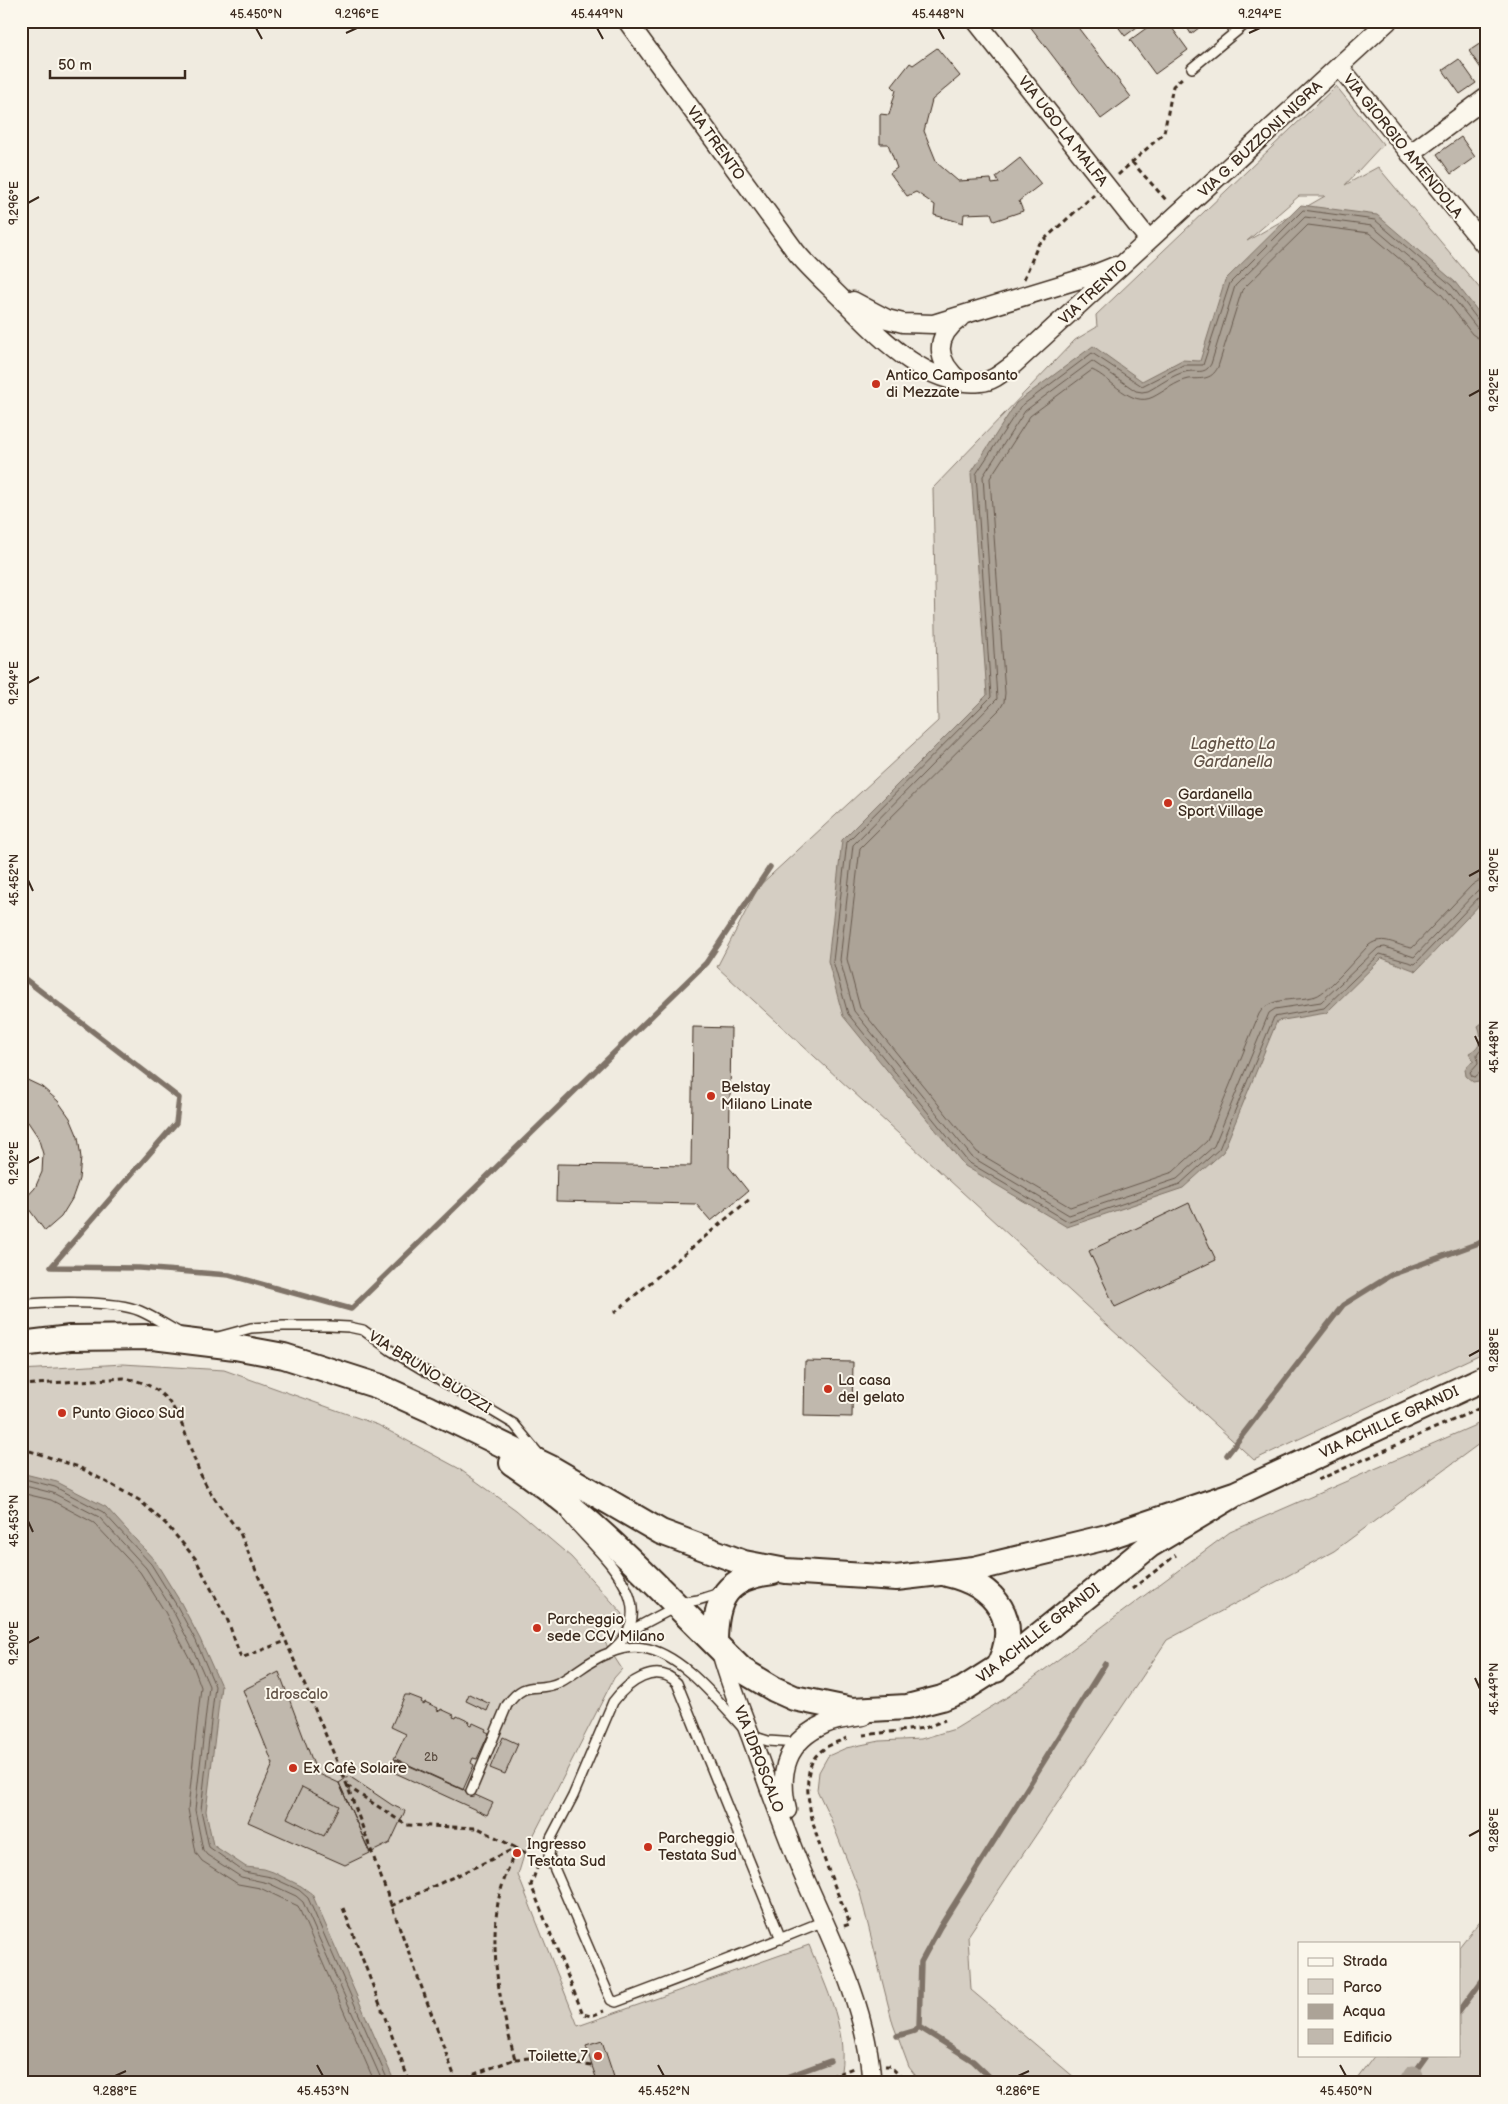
<svg xmlns="http://www.w3.org/2000/svg" width="1508" height="2104" font-family="'Balsamiq Sans',sans-serif">
  <style>
    .green { fill: #d5cec3; stroke: #887c70; fill-rule: evenodd }
    .water { fill: #aca397; stroke: #7f7367 }
    .lines { fill: none; stroke-linecap: round; stroke-linejoin: round }
    .shore { stroke: #685a4e; stroke-width: 1 }
    .stream { stroke: #7f7367; stroke-width: 5.5 }
    .canal { stroke: #aca397; stroke-width: 19 }
    .building { fill: #c0b8ad; stroke: #3b2a1e }
    .service-casing { stroke: #3b2a1e; stroke-width: 12 }
    .minor-casing { stroke: #3b2a1e; stroke-width: 21 }
    .secondary-casing { stroke: #3b2a1e; stroke-width: 28 }
    .path { stroke: #3b2a1e; stroke-width: 3; stroke-dasharray: 5 4; stroke-linecap: butt }
    .service { stroke: #fbf7ec; stroke-width: 9 }
    .minor { stroke: #fbf7ec; stroke-width: 18 }
    .secondary { stroke: #fbf7ec; stroke-width: 24 }
    .ticks { fill: none; stroke: #3b2a1e; stroke-width: 2 }
    .poi-dot { fill: #c8321e; stroke: #fbf7ec; stroke-width: 2 }
    .labels { text-anchor: middle; stroke-width: 4; stroke-linejoin: round; paint-order: stroke }
    .number-label { font-size: 12px; fill: #5c4e42 }
    .street-label { font-size: 15px; fill: #3b2a1e; stroke: #fbf7ec }
    .poi-label { font-size: 15px; fill: #3b2a1e; stroke: #fbf7ec; text-anchor: start }
    .park-label { font-size: 15px; fill: #625347; stroke: #fbf7ec }
    .water-label { font-size: 16px; font-style: italic; fill: #635448; stroke: #fbf7ec }
    .neatline { fill: none; stroke: #3b2a1e; stroke-width: 2 }
    .ticks-label { font-size: 12px; text-anchor: middle; fill: #3b2a1e }
  </style>
  <rect width="100%" height="100%" fill="#f0ebe0"/>
  <filter id="ink" filterUnits="userSpaceOnUse"><feTurbulence type="fractalNoise" baseFrequency=".02" numOctaves="2"/><feDisplacementMap in="SourceGraphic" scale="10" xChannelSelector="R" yChannelSelector="G"/><feConvolveMatrix kernelMatrix="1 2 1 2 8 2 1 2 1" color-interpolation-filters="sRGB"/></filter>
  <g filter="url(#ink)">
    <path class="green" d="M1336,86L1383,144L1345,185L1378,167L1487,297V1351L1254,1460L717,967L759,886L938,721L933,488L1075,340L1097,327L1096,315ZM1299,196H1325L1247,241Z
      M123,1364L224,1370L378,1425L458,1468L516,1510L571,1557L623,1614L604,1641L622,1669L614,1678L525,1852L518,1875L578,2026L809,1945C826,1988 851,2034 839,2081L21,2083V1370Z
      M1487,1420V1438L1334,1551L1167,1640L968,1936L971,1990L1081,2083H921L909,2067L893,2024L860,1893L830,1817L817,1790L819,1772L828,1756L846,1748L880,1741L921,1739L955,1729L1009,1696L1230,1532Z
      M1487,1912V2083H1354L1375,2055H1459V1947Z"/>
    <path class="water" d="M1301,205L1377,215L1455,282L1487,323V897L1416,971L1382,958L1326,1013L1277,1021L1223,1152L1183,1188L1067,1227L965,1166L843,1016L828,961L842,840L987,695L971,473L1016,403L1093,346L1142,381L1182,360L1200,361L1225,280Z
      M1482,1023L1487,1033V1075L1485,1074L1479,1081L1473,1082L1466,1076L1465,1069L1469,1064L1474,1061L1469,1053C1481,1047 1483,1037 1478,1026Z
      M21,1473L57,1482L106,1507L155,1561L181,1603L200,1639L221,1686L206,1811L213,1845L246,1867L264,1869L273,1872L301,1886L312,1894L395,2083H21Z"/>
    <g class="lines">
      <path class="shore" d="M1487,326L1481,324L1452,286L1375,220L1303,210L1230,283L1203,365H1183L1142,386L1092,353L1020,407L976,474L991,697L847,842L833,961L848,1014L968,1162L1069,1222L1180,1184L1219,1149L1274,1017L1324,1008L1380,954L1415,964L1481,895L1487,894
        M1487,332L1477,328L1447,290L1372,226L1305,217L1235,286L1211,364C1204,376 1196,369 1185,372C1174,374 1158,386 1148,391L1142,392L1136,391L1092,361L1025,411L983,476L997,699L853,845L840,960L854,1011L972,1157L1069,1215L1177,1179L1214,1146L1269,1013L1275,1009L1321,1002L1378,948L1385,947L1414,957L1477,891L1487,887
        M1487,339L1478,338L1472,334L1442,295L1369,233L1308,225L1242,290L1218,367C1211,381 1201,378 1188,379C1177,381 1163,392 1153,397C1131,408 1111,378 1092,370L1030,416L990,478L1005,693L1004,702L1000,709L860,848L847,959L860,1008L977,1152L1070,1207L1173,1172L1207,1141L1259,1014C1270,995 1298,1002 1316,996C1328,992 1358,956 1369,945C1384,934 1396,946 1412,948L1472,885L1478,881L1487,880
        M1487,1034L1485,1043L1477,1054L1478,1063L1470,1072L1472,1076L1475,1077L1482,1071H1487
        M21,1478L55,1487L103,1512L151,1564L177,1606L196,1641L215,1686L201,1810L209,1847L244,1872L271,1877L299,1890L308,1898L389,2083
        M21,1485L53,1493L99,1517L146,1568L172,1609L195,1654L209,1686L195,1810L203,1850L207,1855L241,1877L268,1883L296,1896L303,1902L383,2083
        M21,1493L51,1500L94,1523L140,1572L165,1612L193,1665L201,1687L188,1809L196,1853L202,1861L238,1884L260,1888L298,1906L375,2083"/>
      <path class="stream" d="M21,976L179,1098L176,1123L51,1267L139,1268L229,1275L351,1309L706,963L770,867
        M1227,1455L1343,1305L1391,1275L1487,1240
        M1459,2012L1487,1974
        M919,2027L921,1962L940,1927L1105,1664
        M919,2027L973,2061L996,2083
        M897,2036L914,2031L919,2027
        M770,2083L830,2061
        M1407,2083L1427,2055"/>
      <path class="canal" d="M1408,2083L1413,2075"/>
    </g>
    <path class="building" d="M880,21H897L887,29Z
      M1026,21H1073L1131,97L1101,119Z
      M1114,21H1145L1125,36Z
      M1156,21H1167L1188,50L1155,74L1130,40Z
      M1183,21H1208L1191,34Z
      M1487,39V66L1482,70L1469,51Z
      M937,48L960,76L932,100L924,131L937,163L958,181L991,179L992,184L999,183L996,177L1020,158L1041,184L1019,201L1023,211L994,221L991,213L964,214L963,223L934,215L935,205L916,192L907,196L890,173L897,168L888,144H880V114L889,115L896,90L892,86L910,63L913,65Z
      M1459,59L1476,83L1460,94L1443,70Z
      M1461,137L1475,157L1451,174L1437,154Z
      M693,1027L731,1028L729,1167L748,1191L711,1221L696,1204L556,1201L557,1164L691,1166Z
      M21,1077L42,1087L58,1101L70,1118L78,1137L81,1158L79,1179L72,1199L61,1217L45,1231L23,1201L35,1188L42,1172L43,1154L38,1137L28,1122L21,1118Z
      M1189,1203L1216,1260L1115,1307L1089,1251Z
      M805,1361L853,1362L852,1417L804,1416Z
      M279,1672L317,1773L339,1783L370,1853L345,1865L248,1822L273,1764L243,1690Z
      M469,1694L490,1704L487,1711L466,1701Z
      M405,1695H409L422,1700L421,1702L424,1704L425,1702L438,1708L437,1710L440,1711L441,1709L454,1715L453,1717L456,1718L457,1716L470,1722L469,1724L472,1725L473,1723L486,1729L485,1731L489,1733L477,1759L473,1758L472,1760L471,1763L474,1765L463,1790L394,1759L406,1734L391,1727Z
      M503,1737L518,1744L505,1774L490,1768Z
      M396,1759L493,1803L487,1815L391,1771Z
      M349,1776L392,1805L405,1811L390,1843L370,1853L339,1783Z
      M302,1787L339,1806L324,1836L287,1818Z
      M602,2041L616,2083H598L592,2066L586,2046Z"/>
    <g class="lines">
      <defs>
        <path id="service" d="M122,21H129
          M1369,21L1383,26
          M1192,68L1249,21
          M21,1305C49,1302 115,1300 140,1311C154,1317 167,1326 180,1333
          M218,1337L251,1328L283,1326H329L349,1327L363,1330L390,1350L514,1424L538,1453
          M568,1517C598,1553 668,1606 610,1652
          M628,1632L685,1602L698,1600L720,1593
          M752,1736L768,1741L798,1743
          M471,1791L507,1705C527,1677 536,1694 560,1682C577,1673 590,1659 609,1653C619,1649 633,1646 643,1648C681,1653 718,1701 743,1728
          M781,1939L677,1683C656,1661 627,1683 613,1702L573,1796L551,1838L549,1856L611,2000L616,2002C686,1976 755,1949 824,1921"/>
        <path id="minor" d="M627,21L796,252C810,269 826,283 842,299C877,334 925,388 981,382C994,381 1004,371 1014,364L1388,21
          M976,21L1149,240
          M1339,66L1487,248
          M1410,154L1487,97
          M853,301L887,319L903,323L933,324L1090,276L1115,266
          M960,381C936,361 933,338 960,318
          M720,1648C728,1679 740,1708 751,1737C767,1782 784,1828 802,1872C830,1937 865,2003 871,2075
          M787,1810C778,1772 786,1741 825,1724C836,1719 851,1718 863,1716"/>
        <path id="secondary" d="M21,1344L70,1338L153,1337L235,1347L284,1356L378,1386L429,1409L551,1468L661,1532L744,1563L786,1571L896,1578L974,1569L1107,1537L1237,1493
          M512,1463C599,1520 668,1599 742,1670L774,1689L794,1698L852,1710L907,1707L942,1698L962,1690L1006,1662L1150,1545L1237,1493L1487,1377
          M947,1574C996,1585 1024,1622 996,1670
          M715,1643C715,1598 726,1577 773,1572"/>
      </defs>
      <use href="#service" class="service-casing"/>
      <use href="#minor" class="minor-casing"/>
      <use href="#secondary" class="secondary-casing"/>
      <path class="path" d="M1132,162L1167,201
        M1118,175L1164,133L1173,86L1183,77
        M1024,279L1038,245L1094,195
        M614,1313L751,1198
        M21,1385L124,1378C180,1387 181,1429 200,1473C210,1495 226,1514 240,1533L347,1785L457,2083
        M21,1448L79,1467L139,1500L166,1524L195,1558L228,1621L241,1658L286,1641
        M1318,1480L1487,1405
        M1132,1589L1176,1555
        M863,1735L925,1728L945,1720
        M347,1786L406,1825L478,1828L516,1848C509,1868 499,1889 497,1910C490,1960 502,2011 515,2059L456,2081
        M538,1865L531,1885L583,2014L591,2016L604,2011
        M391,1906L516,1848L537,1859
        M343,1908L410,2083
        M844,1926L850,1924C836,1887 790,1792 815,1757C824,1746 835,1743 847,1738
        M515,2059L530,2058L592,2066
        M885,2066H890L907,2083
        M814,2083L853,2068"/>
      <use href="#service" class="service"/>
      <use href="#minor" class="minor"/>
      <use href="#secondary" class="secondary"/>
    </g>
  </g>
  <path class="ticks" d="M256,28L262,39M597,28L603,39M938,28L944,39M346,33L357,28M1249,33L1260,28M28,203L39,197M1469,396L1480,390M28,683L39,677M1469,876L1480,870M28,880L33,891M1475,1036L1480,1047M28,1163L39,1157M1469,1356L1480,1350M28,1521L33,1532M28,1643L39,1637M1475,1678L1480,1689M1469,1836L1480,1830M317,2065L323,2076M658,2065L664,2076M1340,2065L1346,2076M115,2076L126,2071M1018,2076L1029,2071"/>
  <g class="poi-dot">
    <circle cx="876" cy="384" r="5"/>
    <circle cx="1168" cy="803" r="5"/>
    <circle cx="711" cy="1096" r="5"/>
    <circle cx="828" cy="1389" r="5"/>
    <circle cx="62" cy="1413" r="5"/>
    <circle cx="537" cy="1628" r="5"/>
    <circle cx="293" cy="1768" r="5"/>
    <circle cx="648" cy="1847" r="5"/>
    <circle cx="517" cy="1853" r="5"/>
    <circle cx="598" cy="2056" r="5"/>
  </g>
  <g class="labels">
    <g class="number-label">
      <text x="431" y="1761">2b</text>
    </g>
    <g class="street-label">
      <text transform="translate(1063 131) rotate(52)" y="5">VIA UGO LA MALFA</text>
      <text transform="translate(1260 139) rotate(-43)" y="5">VIA G. BUZZONI NIGRA</text>
      <text transform="translate(716 143) rotate(54)" y="5">VIA TRENTO</text>
      <text transform="translate(1403 146) rotate(51)" y="5">VIA GIORGIO AMENDOLA</text>
      <text transform="translate(1093 292) rotate(-43)" y="5">VIA TRENTO</text>
      <text transform="translate(430 1372) rotate(32)" y="5">VIA BRUNO BUOZZI</text>
      <text transform="translate(1389 1422) rotate(-25)" y="5">VIA ACHILLE GRANDI</text>
      <text transform="translate(1038 1633) rotate(-38)" y="5">VIA ACHILLE GRANDI</text>
      <text transform="translate(759 1759) rotate(69)" y="5">VIA IDROSCALO</text>
    </g>
    <g class="poi-label">
      <text x="886" y="380">Antico Camposanto<tspan x="886" dy="17">di Mezzate</tspan></text>
      <text x="1178" y="799">Gardanella<tspan x="1178" dy="17">Sport Village</tspan></text>
      <text x="721" y="1092">Belstay<tspan x="721" dy="17">Milano Linate</tspan></text>
      <text x="838" y="1385">La casa<tspan x="838" dy="17">del gelato</tspan></text>
      <text x="72" y="1418">Punto Gioco Sud</text>
      <text x="547" y="1624">Parcheggio<tspan x="547" dy="17">sede CCV Milano</tspan></text>
      <text x="303" y="1773">Ex Cafè Solaire</text>
      <text x="658" y="1843">Parcheggio<tspan x="658" dy="17">Testata Sud</tspan></text>
      <text x="527" y="1849">Ingresso<tspan x="527" dy="17">Testata Sud</tspan></text>
      <text x="588" y="2061" text-anchor="end">Toilette 7</text>
    </g>
    <g class="park-label">
      <text x="297" y="1699">Idroscalo</text>
    </g>
    <g class="water-label">
      <text x="1233" y="749">Laghetto La<tspan x="1233" dy="18">Gardanella</tspan></text>
    </g>
  </g>
  <rect width="1508" height="2104" fill="none" stroke="#fbf7ec" stroke-width="55"/>
  <rect x="1298" y="1942" width="162" height="115" fill="#fbf7ec" stroke="#aea59a"/>
  <rect x="1308" y="1958" width="25" height="8" fill="#fbf7ec" stroke="#aea59a"/>
  <text x="1343" y="1966" font-size="15" fill="#3b2a1e">Strada</text>
  <rect x="1308" y="1979" width="25" height="15" fill="#d5cec3" stroke="#aea59a"/>
  <text x="1343" y="1992" font-size="15" fill="#3b2a1e">Parco</text>
  <rect x="1308" y="2004" width="25" height="15" fill="#aca397" stroke="#aea59a"/>
  <text x="1343" y="2016" font-size="15" fill="#3b2a1e">Acqua</text>
  <rect x="1308" y="2029" width="25" height="15" fill="#c0b8ad" stroke="#aea59a"/>
  <text x="1343" y="2042" font-size="15" fill="#3b2a1e">Edificio</text>
  <path d="M50 70v8h135v-8" fill="none" stroke="#3b2a1e" stroke-width="2.5"/>
  <text x="58" y="70" font-size="15" fill="#3b2a1e" stroke="#fbf7ec" stroke-width="4" paint-order="stroke">50 m</text>
  <rect x="28" y="28" width="1452" height="2048" class="neatline"/>
  <g class="ticks-label">
    <text x="256" y="18">45.450°N</text>
    <text x="357" y="18">9.296°E</text>
    <text x="597" y="18">45.449°N</text>
    <text x="938" y="18">45.448°N</text>
    <text x="1260" y="18">9.294°E</text>
    <text transform="translate(14 203) rotate(-90)" y="4">9.296°E</text>
    <text transform="translate(1494 390) rotate(-90)" y="4">9.292°E</text>
    <text transform="translate(14 683) rotate(-90)" y="4">9.294°E</text>
    <text transform="translate(1494 870) rotate(-90)" y="4">9.290°E</text>
    <text transform="translate(14 880) rotate(-90)" y="4">45.452°N</text>
    <text transform="translate(1494 1047) rotate(-90)" y="4">45.448°N</text>
    <text transform="translate(14 1163) rotate(-90)" y="4">9.292°E</text>
    <text transform="translate(1494 1350) rotate(-90)" y="4">9.288°E</text>
    <text transform="translate(14 1521) rotate(-90)" y="4">45.453°N</text>
    <text transform="translate(14 1643) rotate(-90)" y="4">9.290°E</text>
    <text transform="translate(1494 1689) rotate(-90)" y="4">45.449°N</text>
    <text transform="translate(1494 1830) rotate(-90)" y="4">9.286°E</text>
    <text x="115" y="2095">9.288°E</text>
    <text x="323" y="2095">45.453°N</text>
    <text x="664" y="2095">45.452°N</text>
    <text x="1018" y="2095">9.286°E</text>
    <text x="1346" y="2095">45.450°N</text>
  </g>
</svg>
